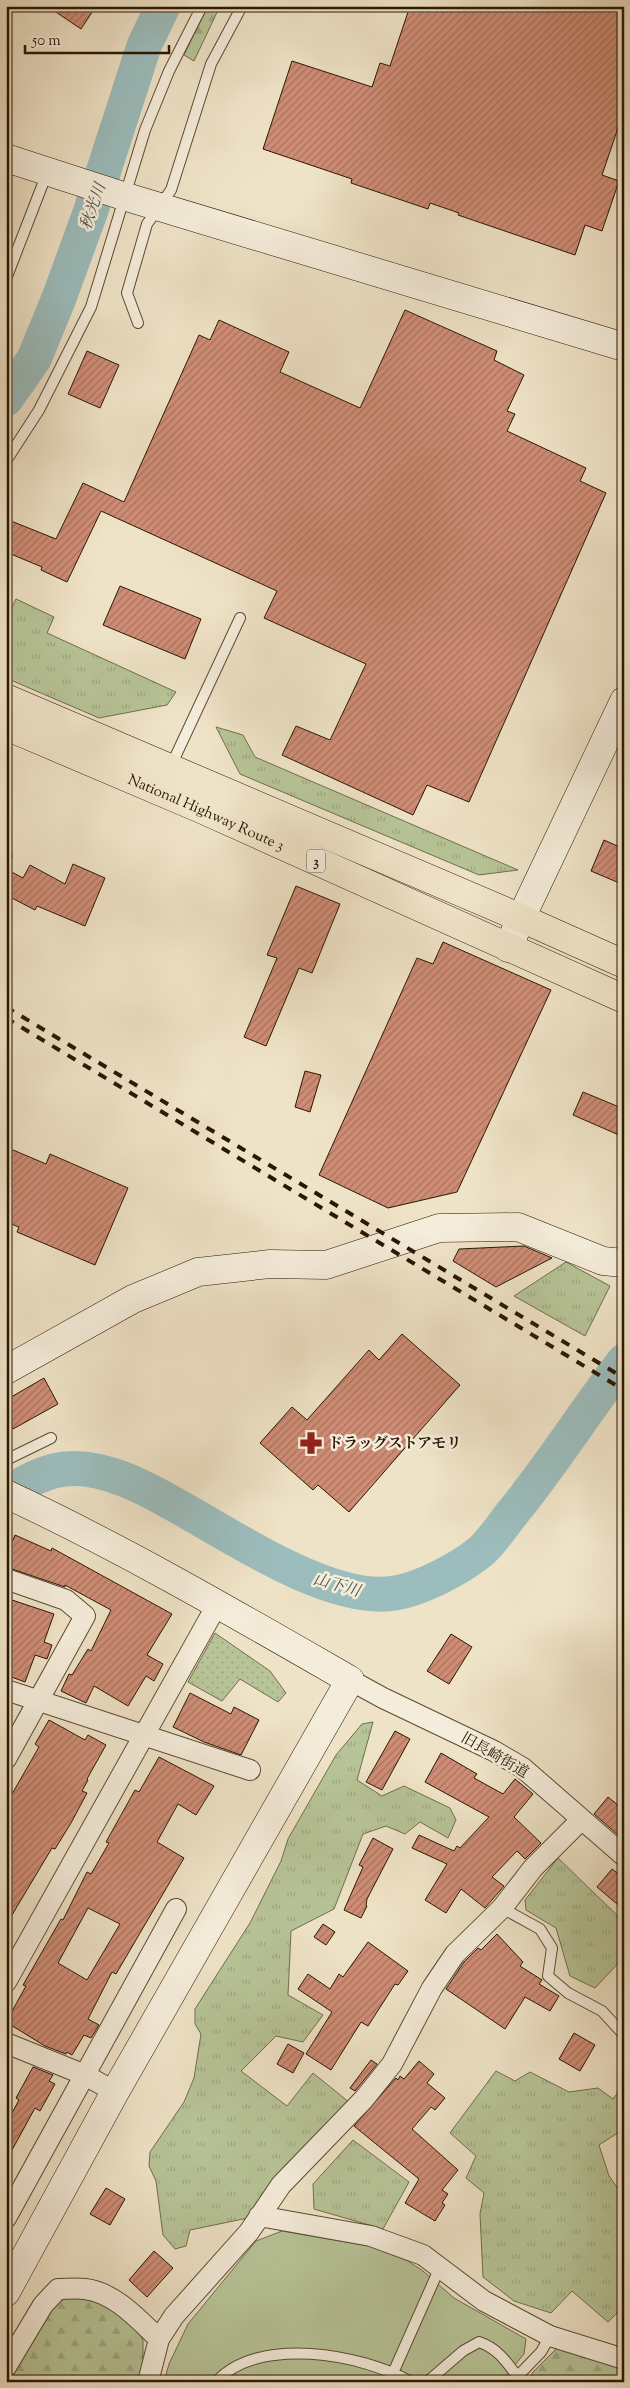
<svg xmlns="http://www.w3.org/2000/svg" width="630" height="2388" font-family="'Sorts Mill Goudy','Noto Serif JP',serif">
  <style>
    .grass { fill: url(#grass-tufts); stroke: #706e4c }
    .forest { fill: url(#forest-firs); stroke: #706e4c }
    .park { fill: #b7c497; stroke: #706e4c }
    .garden { fill: url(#garden-dots); stroke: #706e4c }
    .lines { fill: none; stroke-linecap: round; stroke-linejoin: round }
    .river { stroke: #9cbdbd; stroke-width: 35 }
    .building { fill: url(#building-hatch); stroke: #2a1702; fill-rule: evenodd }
    .lane-casing { stroke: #5b4a33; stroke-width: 12 }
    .street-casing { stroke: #5b4a33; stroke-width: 22 }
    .secondary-casing { stroke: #2a1702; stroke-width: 29 }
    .highway-casing { stroke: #2a1702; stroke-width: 29 }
    .lane { stroke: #f5eddb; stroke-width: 10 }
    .street { stroke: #f5eddb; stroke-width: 20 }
    .secondary { stroke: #f5eddb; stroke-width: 28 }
    .highway { stroke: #efe3c7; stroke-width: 28 }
    .rail { stroke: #2a1702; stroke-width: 4; stroke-dasharray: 9 9; stroke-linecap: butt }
    .labels { text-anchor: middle; stroke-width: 5; stroke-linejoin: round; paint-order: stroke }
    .shield { fill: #f5eddb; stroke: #675743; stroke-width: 1 }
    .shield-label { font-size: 14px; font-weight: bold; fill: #2a1702 }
    .street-label { font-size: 15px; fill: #2a1702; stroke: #f5eddb }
    .poi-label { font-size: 15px; font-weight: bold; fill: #2a1702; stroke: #f5eddb; text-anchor: start }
    .water-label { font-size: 16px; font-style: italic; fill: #525143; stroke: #f5eddb }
  </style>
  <defs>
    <pattern id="grass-tufts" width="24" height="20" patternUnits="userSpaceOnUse" patternTransform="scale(1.25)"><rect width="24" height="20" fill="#b7c497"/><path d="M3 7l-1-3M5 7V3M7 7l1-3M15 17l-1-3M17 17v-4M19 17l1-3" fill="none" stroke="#9ea880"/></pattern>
    <pattern id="forest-firs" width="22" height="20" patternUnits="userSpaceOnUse" patternTransform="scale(1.25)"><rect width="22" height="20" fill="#b7c497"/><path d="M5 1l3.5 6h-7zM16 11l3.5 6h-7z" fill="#9ea880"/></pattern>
    <pattern id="garden-dots" width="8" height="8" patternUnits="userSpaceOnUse" patternTransform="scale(1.25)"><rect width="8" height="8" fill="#b7c497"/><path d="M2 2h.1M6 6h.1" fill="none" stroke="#9ea880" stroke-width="1.8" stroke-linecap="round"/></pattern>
    <pattern id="building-hatch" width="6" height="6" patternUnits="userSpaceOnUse" patternTransform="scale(1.25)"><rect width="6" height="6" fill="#d08d76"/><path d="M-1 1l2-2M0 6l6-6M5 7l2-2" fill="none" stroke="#a9725f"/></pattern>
  </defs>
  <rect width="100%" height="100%" fill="#efe3c7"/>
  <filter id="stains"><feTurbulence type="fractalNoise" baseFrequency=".004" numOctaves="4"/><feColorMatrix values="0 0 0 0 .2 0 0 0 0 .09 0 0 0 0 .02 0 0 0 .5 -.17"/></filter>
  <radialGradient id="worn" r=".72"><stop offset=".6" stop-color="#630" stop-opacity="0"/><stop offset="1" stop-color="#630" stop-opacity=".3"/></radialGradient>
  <path class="grass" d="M16,599L54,617L47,633L176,692L167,705L99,718L6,678V620Z
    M216,727L243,735L255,757L518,870L479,875L240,774Z
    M566,1262L610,1286L585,1336L514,1296Z
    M373,1722L357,1780L382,1796L404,1786L450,1808L456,1820L448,1838L420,1822L405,1834L386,1826L363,1834L334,1909L291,1931L288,1995L323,2015L303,2042L276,2036L241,2071L287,2106L313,2073L350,2103L274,2178L248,2218L190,2230L186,2246L175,2249L163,2235L156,2181L149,2166L150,2152L184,2102L194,2078L201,2034L195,2024V2009L250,1923L281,1861L288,1839L336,1755L362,1724Z
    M558,1858L624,1922V1957L595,1988L570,1976L556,1928L526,1910L525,1900Z
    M496,2071L515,2081L530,2072L569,2092L598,2088L613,2099L624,2084V2129L599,2145L609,2176L624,2197V2306L608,2322L572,2291L551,2313L514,2301L483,2277L480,2214L484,2193L466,2178L476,2156L450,2133Z
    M353,2140L409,2182L383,2229L314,2209L313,2184Z"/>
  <path class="forest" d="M208,6H220L194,61L184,55Z
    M91,2295L136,2327L143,2340V2382H6V2378L52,2305L67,2298Z
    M559,2346L624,2367V2382H531L532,2373Z"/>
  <path class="park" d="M282,2231L369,2246L408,2261L423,2271L454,2298L526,2339L524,2354L501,2382H164L169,2364L188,2324L256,2241Z"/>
  <path class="garden" d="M215,1633L270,1671L286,1693L278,1702L240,1679L222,1701L188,1682Z"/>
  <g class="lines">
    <path class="river" d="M6,399L34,359L59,298L90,213L144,46L163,6
      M6,1494C23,1483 44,1471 65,1469C104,1465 146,1488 179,1507C233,1537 332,1604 395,1593C421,1589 459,1569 480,1552C493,1541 503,1524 514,1511C553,1463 586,1410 624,1361"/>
  </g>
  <path class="building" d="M47,6H96L81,29Z
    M410,6H624V119H621L602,175L619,181L602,231L585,225L575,255L458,215L459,213L430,203L428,209L351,183L352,179L263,149L292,61L372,87L380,63L390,66Z
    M405,310L497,351L494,360L524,375L507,411L515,414L507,431L586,468L580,481L606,493L469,802L427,785L413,815L282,755L296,726L330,740L366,664L264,618L277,591L101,511L67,582L41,570L42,567L6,552V519L56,539L83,483L124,502L199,335L210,340L219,320L289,352L280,372L360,408Z
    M87,351L119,365L100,408L68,394Z
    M120,586L201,619L185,659L103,625Z
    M604,840L624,849V885L591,871Z
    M73,864L105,878L85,926L37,906L35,910L6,895V869L23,878L30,865L65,884Z
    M296,886L340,904L312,973L299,968L266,1046L244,1037L277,958L267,955Z
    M443,942L551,990L457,1192L388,1208L319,1175L417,958L433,964Z
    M305,1071L321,1075L310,1112L295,1107Z
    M583,1092L624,1109V1123L619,1135L573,1115Z
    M6,1147L46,1164L50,1154L128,1188L95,1265L17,1232L19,1227L6,1222Z
    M524,1246L552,1258L496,1287L453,1261L459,1249Z
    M402,1334L460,1385L349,1512L318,1485L313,1490L260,1443L292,1407L307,1420L369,1350L379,1360Z
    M44,1378L58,1404L13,1429L6,1417V1400Z
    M15,1535L51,1551L52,1548L172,1614L147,1655L163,1664L154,1681L146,1676L128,1706L94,1686L86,1703L61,1691L69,1674L72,1675L88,1649L91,1651L111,1610L65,1585V1587L6,1567V1540L12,1542Z
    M6,1598L54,1614L44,1642L52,1645L47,1659L35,1655L25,1682L6,1675Z
    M451,1634L472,1647L449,1684L427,1671Z
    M190,1693L231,1714L234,1707L259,1720L241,1755L204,1742L173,1727Z
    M49,1720L85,1740L88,1735L106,1745L87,1779L88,1780L82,1791L87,1793L71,1823L55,1849L52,1848L6,1925V1791L12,1794L39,1747L35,1744Z
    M395,1731L410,1739L382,1790L366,1782Z
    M441,1753L477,1774L474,1778L503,1794L515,1779L533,1794L514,1817L541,1843L525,1859L517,1851L492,1877L504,1886L485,1908L461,1889L446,1913L425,1900L447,1864L412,1848L419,1835L454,1851L457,1846L460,1848L489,1817L425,1782Z
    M159,1757L214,1786L196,1815L178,1804L157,1842L184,1858L116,1974L112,1972L88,2019L99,2025L91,2038L84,2035L72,2055L67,2052L66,2054L45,2046L6,2022L26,1986L23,1985L61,1919L63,1920L87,1872L91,1874L109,1843L106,1842L135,1790L139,1792ZM88,1908L120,1924L87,1980L58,1963Z
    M608,1797L624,1810V1840L594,1814Z
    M373,1838L393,1849L367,1899L366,1905L367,1906L361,1918L344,1910L363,1867L359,1865Z
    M612,1869L624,1878V1910L597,1887Z
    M323,1924L335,1932L326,1945L314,1937Z
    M497,1934L523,1962L520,1966L542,1980L539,1984L559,1996L550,2011L525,1997L505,2029L446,1989L464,1962L478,1948L481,1950Z
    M368,1942L408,1971L398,1985L395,1984L368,2026L361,2022L331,2070L306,2054L332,2012L298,1989L308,1974L330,1989L339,1974L343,1977Z
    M574,2033L595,2045L580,2071L559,2059Z
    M288,2044L304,2053L293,2073L277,2064Z
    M371,2060L377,2064L355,2091L350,2088Z
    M419,2061L434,2074L427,2083L445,2098L435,2110L431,2107L412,2129L458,2170L442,2190L448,2194L442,2203L445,2205L435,2221L405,2203L419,2179L354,2126L396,2078L398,2080L400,2076L404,2079Z
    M33,2067L53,2075L49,2081L55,2084L40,2111L35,2108L6,2161V2124L19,2100L16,2098Z
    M106,2188L125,2199L110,2225L90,2214Z
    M154,2251L173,2268L147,2297L129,2280Z"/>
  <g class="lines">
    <defs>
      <path id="lane" d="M6,279L47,173
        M138,323L127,293L147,224L171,190L211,64L242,6
        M6,461L39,410L91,307L145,130L169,71L202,6
        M170,768L240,618
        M6,855L7,856
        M6,1460L51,1438
        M502,1908L540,1929L552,1948L548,1976L568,1993L602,2011L624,2035
        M216,2382C258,2335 362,2354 411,2382
        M389,2382L440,2267
        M427,2382L463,2351L479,2342C497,2348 506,2361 517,2376
        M512,2382L541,2352L550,2336"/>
      <path id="street" d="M6,1579L66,1600L85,1616L6,1759
        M350,1680L383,1698L494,1751L523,1768L624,1856
        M6,1690L250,1770
        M6,1982L218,1603
        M6,2043L85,2075L115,2092
        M259,2216L371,2236L423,2255L484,2301L550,2336L624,2359
        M6,2218L176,1909
        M6,2367L43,2305L58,2289C67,2289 77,2288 85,2289C114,2292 139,2320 159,2339
        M148,2382L159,2339L174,2316L249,2232L281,2185L364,2099L392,2064L432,1988L455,1954L502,1908L533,1868L581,1820"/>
      <path id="secondary" d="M6,158L120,195L624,347
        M508,948L521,918L624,701
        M6,1370L133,1299L198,1272L270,1264L326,1265L439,1228L518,1227L603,1261L624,1263
        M6,1494C124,1549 237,1615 350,1680L115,2092L6,2292"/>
      <g id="highway">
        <path d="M6,698L521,918L624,964"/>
        <path id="s1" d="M6,726L201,809L624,999"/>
      </g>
    </defs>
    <use href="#lane" class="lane-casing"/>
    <use href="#street" class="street-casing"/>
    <use href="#secondary" class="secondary-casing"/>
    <use href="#highway" class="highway-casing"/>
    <use href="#lane" class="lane"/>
    <use href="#street" class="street"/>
    <use href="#secondary" class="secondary"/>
    <use href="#highway" class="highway"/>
    <path class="rail" d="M6,1007L624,1378
      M6,1018L624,1390"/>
  </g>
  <defs>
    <symbol id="pharmacy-bare" viewBox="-9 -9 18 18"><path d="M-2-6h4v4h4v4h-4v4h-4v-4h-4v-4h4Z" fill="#8f2418" stroke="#f5eddb" stroke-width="2.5" paint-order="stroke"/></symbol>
  </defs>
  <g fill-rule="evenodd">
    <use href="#pharmacy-bare" x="295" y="1427" width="32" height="32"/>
  </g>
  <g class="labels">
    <rect class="shield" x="307" y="849.5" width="18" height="23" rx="4"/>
    <g class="shield-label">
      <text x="316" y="866">3</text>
    </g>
    <g class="street-label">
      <text dy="5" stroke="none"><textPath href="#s1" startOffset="218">National Highway Route 3</textPath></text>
      <text transform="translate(495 1755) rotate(30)" y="5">旧長崎街道</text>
    </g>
    <g class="poi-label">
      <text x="328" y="1448">ドラッグストアモリ</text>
    </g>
    <g class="water-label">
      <text transform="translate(92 206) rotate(-71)" y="6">秋光川</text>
      <text transform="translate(337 1584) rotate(16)" y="6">山下川</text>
    </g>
  </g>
  <rect width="630" height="2388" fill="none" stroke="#efe3c7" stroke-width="25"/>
  <rect x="8" y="8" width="615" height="2373" fill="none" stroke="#2a1702" stroke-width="2.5"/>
  <rect x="12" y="12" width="605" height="2363" fill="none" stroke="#2a1702"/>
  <path d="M25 45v8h144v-8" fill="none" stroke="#2a1702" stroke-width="2.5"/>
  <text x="32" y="45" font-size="15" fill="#2a1702" stroke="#f5eddb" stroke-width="4" paint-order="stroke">50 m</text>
  <rect width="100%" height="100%" filter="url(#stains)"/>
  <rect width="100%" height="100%" fill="url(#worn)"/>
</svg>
